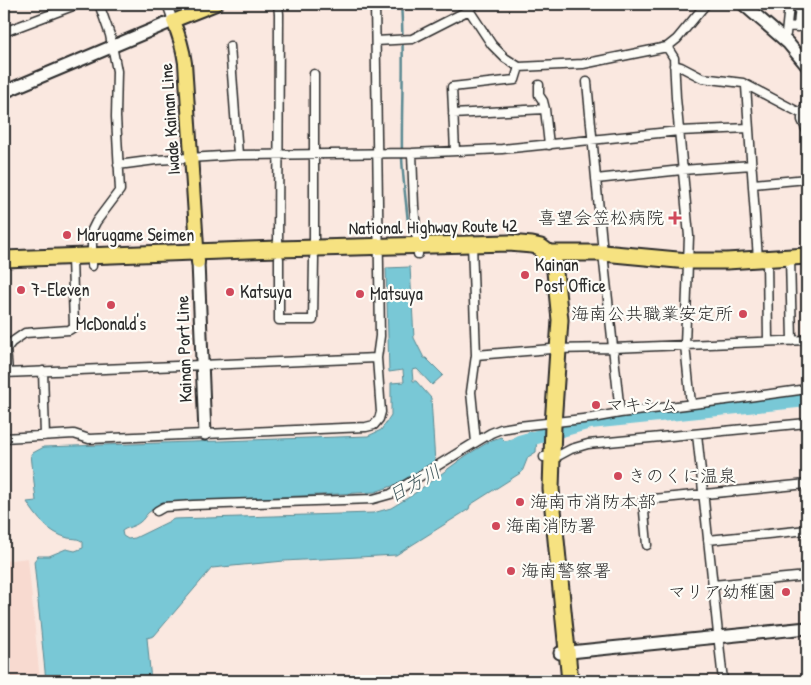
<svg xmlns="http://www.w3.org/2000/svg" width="811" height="685" font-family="'Patrick Hand','Klee One',sans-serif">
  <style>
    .built { fill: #f8dad0 }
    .water { fill: #79c8d6; stroke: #5a8992 }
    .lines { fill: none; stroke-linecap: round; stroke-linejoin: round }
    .stream { stroke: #5a8992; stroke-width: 2.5 }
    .river { stroke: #79c8d6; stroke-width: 14 }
    .street-casing { stroke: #2b2b2b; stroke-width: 11 }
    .secondary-casing { stroke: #2b2b2b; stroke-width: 15 }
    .primary-casing { stroke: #2b2b2b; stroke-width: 16 }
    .highway-casing { stroke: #2b2b2b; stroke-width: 19 }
    .street { stroke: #fdfcf7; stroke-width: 8 }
    .secondary { stroke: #fdfcf7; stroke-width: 11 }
    .primary { stroke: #f6e281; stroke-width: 12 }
    .highway { stroke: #f6e281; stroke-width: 15 }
    .poi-dot { fill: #d1495b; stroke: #fdfcf7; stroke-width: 2 }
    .labels { text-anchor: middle; stroke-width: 4.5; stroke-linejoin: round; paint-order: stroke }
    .street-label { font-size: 18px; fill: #2b2b2b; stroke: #fdfcf7 }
    .poi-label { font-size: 18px; fill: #2b2b2b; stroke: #fdfcf7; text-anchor: start }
    .water-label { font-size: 19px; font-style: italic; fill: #425a5e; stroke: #fdfcf7 }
  </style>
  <rect width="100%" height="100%" fill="#fae8e0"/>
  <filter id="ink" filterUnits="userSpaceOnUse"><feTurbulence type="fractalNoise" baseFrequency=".02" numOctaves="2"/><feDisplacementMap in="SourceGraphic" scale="10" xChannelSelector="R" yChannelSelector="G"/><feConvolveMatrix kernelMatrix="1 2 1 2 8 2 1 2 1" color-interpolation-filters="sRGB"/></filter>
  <g filter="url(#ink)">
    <path class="built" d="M28,558L40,681H4V561Z"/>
    <path class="water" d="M410,267L414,338L424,358H426L443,375L432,385L417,369L412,370L413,381H416L431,398L435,463L392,486L375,492L167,503C160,505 154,508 148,513C145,516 143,520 140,522C134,527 127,527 122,531L123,536L128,539L135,538L174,519L373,513L391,508L411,496L467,455L492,440L501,437L505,441L537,433L536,452L528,457L522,472L470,505L469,509L396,555L284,561L212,568L154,636L147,638L151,681H46L34,561L38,556H49L66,549L75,551L83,548V542C78,538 74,539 68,538C49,533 37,518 27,502L36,501L31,454L44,447L368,436L381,430L391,415V383L404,382L403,370L389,372L386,268Z"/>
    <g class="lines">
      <path class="stream" d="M401,4C405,55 401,106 402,157C403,182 407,208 409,233"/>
      <path class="river" d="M519,442L590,422L807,400"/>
      <defs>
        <path id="street" d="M167,4L173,21
          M278,4L279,14L278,249
          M775,4L789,5L786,34L782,38
          M469,10L492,45L505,58L519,67L583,64L667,47L674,58L676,98L689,236L685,345L691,404
          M787,26L798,27L800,4
          M4,32L78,4
          M376,41L412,39L469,10L474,4
          M230,46L238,155
          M667,47L677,39L706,4
          M674,65L681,67L702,78L743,83L802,114L807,101
          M314,74V249
          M587,82L603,253L620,413
          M539,85V95L543,101L545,109
          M746,86L758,259
          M453,114L545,109L549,145
          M802,114V120L807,131
          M455,151L452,87L515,80L519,67
          M412,153L414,206L418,254
          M118,165L156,160L238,155L412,153L502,149L679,131L749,128
          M596,179L682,170L752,165
          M753,184L807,179
          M472,244L476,355L471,392L476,442
          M790,257L792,341
          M767,258L768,341
          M279,259V320H313L314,258
          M92,266V230L96,222L120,190L116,117L117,71L110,35L99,4
          M476,355L551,349L613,348L807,340
          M43,371L45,436
          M8,372L6,349L12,342L25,333L69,330L74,327L72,257
          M4,373L377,358
          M697,434L723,681
          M4,438L74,434L89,439L366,427L374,425L379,419L381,412L377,358L380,336L375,4
          M544,457L558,456L571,449L588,444L807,423
          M157,511L164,507L193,505L373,499L391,494L476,442L491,433L501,429L519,426L592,418L620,413L734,399L807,389
          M708,540L807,530
          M647,545L643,500L807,484
          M713,585L807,576"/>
        <path id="secondary" d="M743,4L788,43L807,66
          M4,92L173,21
          M198,262L205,434
          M560,653L807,628"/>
        <path id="primary" d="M198,262L185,63C183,48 179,35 173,21L216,4"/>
        <path id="highway" d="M543,253H603L688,261H727L807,256
          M4,259L278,249L509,243L532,245L541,247L549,253L554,262L560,320L553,425L551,489L570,681"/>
      </defs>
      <use href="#street" class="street-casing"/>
      <use href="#secondary" class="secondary-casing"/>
      <use href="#primary" class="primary-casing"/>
      <use href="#highway" class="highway-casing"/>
      <use href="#street" class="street"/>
      <use href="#secondary" class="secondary"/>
      <use href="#primary" class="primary"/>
      <use href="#highway" class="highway"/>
    </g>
  </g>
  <g class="poi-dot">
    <path d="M672.5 210.5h5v5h5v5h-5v5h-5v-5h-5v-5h5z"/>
    <circle cx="67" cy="235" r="5"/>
    <circle cx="525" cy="275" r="5"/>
    <circle cx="21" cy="290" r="5"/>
    <circle cx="230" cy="292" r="5"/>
    <circle cx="360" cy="294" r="5"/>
    <circle cx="111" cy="305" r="5"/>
    <circle cx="743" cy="314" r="5"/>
    <circle cx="596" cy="405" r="5"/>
    <circle cx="618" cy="476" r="5"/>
    <circle cx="520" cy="502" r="5"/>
    <circle cx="496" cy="526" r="5"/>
    <circle cx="511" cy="571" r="5"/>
    <circle cx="786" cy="592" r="5"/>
  </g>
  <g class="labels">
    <g class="street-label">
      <text transform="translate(170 119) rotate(-94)" y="6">Iwade Kainan Line</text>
      <text transform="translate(433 227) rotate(-1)" y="6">National Highway Route 42</text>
      <text transform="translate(184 349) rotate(-92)" y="6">Kainan Port Line</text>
    </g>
    <g class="poi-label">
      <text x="664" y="224" text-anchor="end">喜望会笠松病院</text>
      <text x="77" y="241">Marugame Seimen</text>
      <text x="535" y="271">Kainan<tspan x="535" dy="21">Post Office</tspan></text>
      <text x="31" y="296">7-Eleven</text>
      <text x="240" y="298">Katsuya</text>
      <text x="370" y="300">Matsuya</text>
      <text x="733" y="320" text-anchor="end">海南公共職業安定所</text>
      <text x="111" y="330" text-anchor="middle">McDonald's</text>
      <text x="606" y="411">マキシム</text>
      <text x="628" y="482">きのくに温泉</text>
      <text x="530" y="508">海南市消防本部</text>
      <text x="506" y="532">海南消防署</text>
      <text x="521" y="577">海南警察署</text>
      <text x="776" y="598" text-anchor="end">マリア幼稚園</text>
    </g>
    <g class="water-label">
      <text transform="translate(414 483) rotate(-29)" y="7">日方川</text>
    </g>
  </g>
  <rect width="811" height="685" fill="none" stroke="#fdfcf7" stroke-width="20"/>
  <rect x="10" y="10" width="791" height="665" fill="none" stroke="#2b2b2b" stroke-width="2" filter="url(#ink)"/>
</svg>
